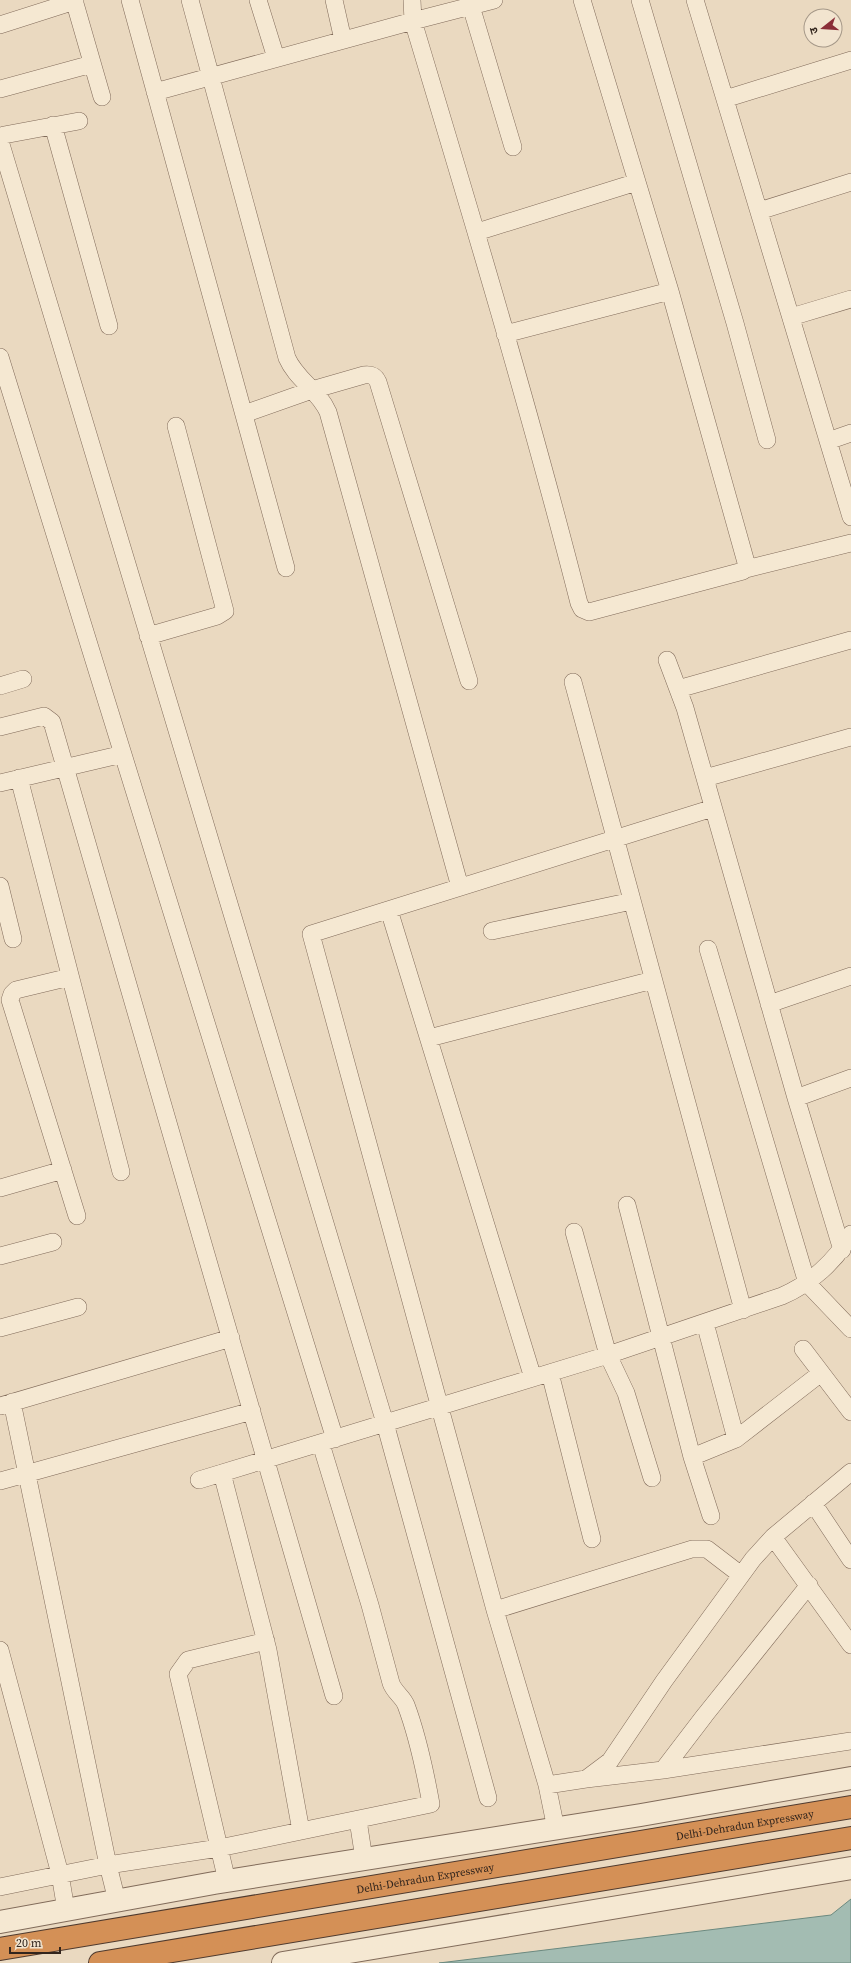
<svg xmlns="http://www.w3.org/2000/svg" width="851" height="1963" font-family="'Source Serif 4','Noto Sans Devanagari',serif">
  <style>
    .water { fill: #a3bcb2; stroke: #6b897f }
    .lines { fill: none; stroke-linecap: round; stroke-linejoin: round }
    .minor-casing { stroke: #816b5a; stroke-width: 18 }
    .tertiary-casing { stroke: #816b5a; stroke-width: 24 }
    .motorway-casing { stroke: #4f3a2e; stroke-width: 24 }
    .minor { stroke: #f5e8d2; stroke-width: 17 }
    .tertiary { stroke: #f5e8d2; stroke-width: 22 }
    .motorway { stroke: #d49056; stroke-width: 22 }
    .labels { text-anchor: middle; stroke-width: 4; stroke-linejoin: round; paint-order: stroke }
    .street-label { font-size: 11px; fill: #32251d; stroke: #f2e4cf }
  </style>
  <rect width="100%" height="100%" fill="#ead9c0"/>
  <path class="water" d="M851,1899V1963H439L831,1915Z"/>
  <g class="lines">
    <defs>
      <path id="minor" d="M74,0L102,97
        M130,0L286,568
        M190,0L287,358C296,379 319,391 328,412L460,887
        M258,0L276,58
        M334,0L343,40
        M412,0L413,21C471,214 529,407 579,603L582,609L589,612L743,571L747,566L670,291L582,0
        M640,0L735,323L767,440
        M695,0L851,517
        M471,6L513,147
        M0,25L75,1
        M0,89L92,64
        M155,92L413,21L494,0
        M725,99L851,60
        M79,121L4,135L0,138V141L385,1423L488,1798
        M53,125L109,326
        M759,211L851,182
        M477,232L637,182
        M791,317L851,299
        M505,334L670,291
        M0,357L335,1439
        M244,414L312,390L364,375C372,374 375,376 378,382L469,681
        M828,441L851,433
        M746,569L851,543
        M148,636L217,616L225,611L176,426
        M667,660L685,708L796,1098L842,1250
        M573,682L743,1310
        M0,686L23,679
        M678,689L851,640
        M0,727L44,716L52,722L334,1696
        M19,778L121,1172
        M705,778L851,737
        M0,783L123,754
        M0,886L13,939
        M389,910L533,1378
        M492,931L632,901
        M708,949L807,1283L851,1329
        M70,977L16,990L12,994L10,1000L77,1216
        M769,1004L851,976
        M429,1038L653,980
        M796,1098L851,1078
        M0,1188L63,1170
        M627,1205L692,1457L711,1516
        M574,1232L608,1355L626,1393L652,1478
        M0,1256L53,1242
        M705,1323L736,1439
        M0,1328L78,1307
        M803,1349L851,1412
        M550,1373L592,1539
        M12,1402L108,1865L117,1901
        M0,1406L231,1338
        M692,1457L736,1439L821,1373
        M222,1473L268,1650L301,1831
        M199,1480L608,1355L782,1296C810,1284 836,1261 851,1234
        M0,1481L252,1411
        M813,1503L851,1560
        M773,1537L851,1645
        M495,1610L692,1549H707L741,1575
        M0,1650L60,1874L66,1910
        M663,1770L705,1715L809,1585
        M586,1779L610,1761L664,1681L753,1559L773,1537L851,1472
        M547,1785L586,1779L663,1770L851,1741
        M358,1820L364,1859
        M556,1829L547,1785L495,1610L311,934L713,808
        M227,1881L178,1674L188,1660L266,1641
        M0,1887L108,1865L219,1848L431,1804C425,1771 418,1737 406,1705C403,1697 394,1692 391,1683L370,1605L321,1444"/>
      <path id="tertiary" d="M0,1922L214,1883L641,1815L851,1778
        M283,1963L851,1868"/>
      <g id="motorway">
        <path id="s1" d="M0,1949L851,1807"/>
        <path d="M100,1963L851,1838"/>
      </g>
    </defs>
    <use href="#minor" class="minor-casing"/>
    <use href="#tertiary" class="tertiary-casing"/>
    <use href="#motorway" class="motorway-casing"/>
    <use href="#minor" class="minor"/>
    <use href="#tertiary" class="tertiary"/>
    <use href="#motorway" class="motorway"/>
  </g>
  <g class="labels">
    <g class="street-label">
      <text dy="4" stroke="none"><textPath href="#s1" startOffset="755">Delhi-Dehradun Expressway</textPath></text>
      <text dy="4" stroke="none"><textPath href="#s1" startOffset="431">Delhi-Dehradun Expressway</textPath></text>
    </g>
  </g>
  <g transform="translate(823 28) rotate(253)"><circle r="19" fill="#f2e4cf" stroke="#a59888"/>
  <path d="M0-3L7 15L0 10L-7 15Z" fill="#8b2e38"/>
  <text y="-6" font-size="11" font-weight="bold" text-anchor="middle" fill="#32251d">उ</text>
  </g>
  <path d="M10 1947v6h50v-6" fill="none" stroke="#32251d" stroke-width="2"/>
  <text x="16" y="1947" font-size="12" fill="#32251d" stroke="#f2e4cf" stroke-width="3" paint-order="stroke">20 m</text>
</svg>
